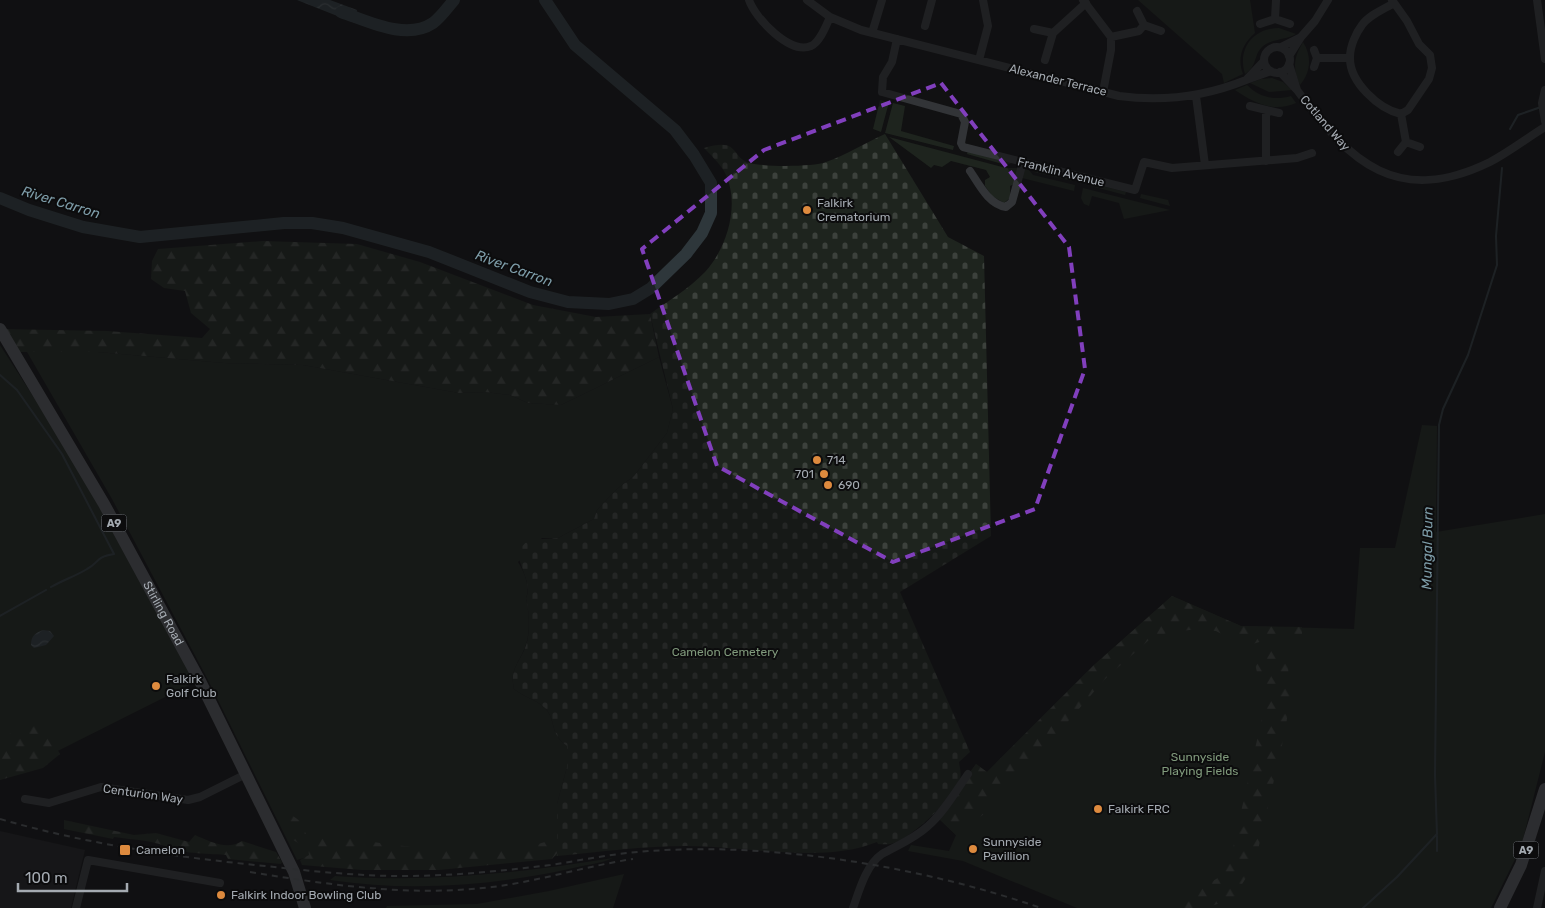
<svg xmlns="http://www.w3.org/2000/svg" width="1545" height="908" font-family="Rubik,sans-serif">
  <style>
    .built { fill: #1d1d1f }
    .green { fill: #1e241e }
    .forest { fill: url(#forest-firs) }
    .cemetery { fill: url(#cemetery-stones) }
    .water { fill: url(#water-waves) }
    .lines { fill: none; stroke-linecap: round; stroke-linejoin: round }
    .stream { stroke: #2e373b; stroke-width: 2 }
    .river { stroke: #2e373b; stroke-width: 12 }
    .minor { stroke: #323437; stroke-width: 8 }
    .primary { stroke: #4f5155; stroke-width: 12 }
    .rail { stroke: #4b4e51; stroke-width: 2; stroke-dasharray: 6 5; stroke-linecap: butt }
    .marked { fill: none; stroke: #813fbd; stroke-width: 4; stroke-dasharray: 10 6; stroke-linejoin: round }
    .poi-dot { fill: #dd8a3e; stroke: #0c0c0d; stroke-width: 2 }
    .labels { text-anchor: middle; stroke-width: 4; stroke-linejoin: round; paint-order: stroke }
    .shield { fill: #0c0c0d; stroke: #767b80; stroke-width: 1 }
    .shield-label { font-size: 11px; font-weight: bold; fill: #a4aab1 }
    .street-label { font-size: 12px; fill: #a4aab1; stroke: #0c0c0d }
    .poi-label { font-size: 12px; fill: #a4aab1; stroke: #0c0c0d; text-anchor: start }
    .park-label { font-size: 12px; fill: #809a7c; stroke: #0c0c0d }
    .water-label { font-size: 14px; font-style: italic; fill: #7e9da9; stroke: #0c0c0d }
  </style>
  <defs>
    <pattern id="forest-firs" width="22" height="20" patternUnits="userSpaceOnUse" patternTransform="scale(1.25)"><rect width="22" height="20" fill="#1e241e"/><path d="M5 1l3.5 6h-7zM16 11l3.5 6h-7z" fill="#3c413c"/></pattern>
    <pattern id="cemetery-stones" width="16" height="16" patternUnits="userSpaceOnUse" patternTransform="scale(1.25)"><rect width="16" height="16" fill="#1e241e"/><path d="M2 7V4a2 2 0 0 1 4 0v3zM10 15v-3a2 2 0 0 1 4 0v3z" fill="#3c413c"/></pattern>
    <pattern id="water-waves" width="16" height="10" patternUnits="userSpaceOnUse" patternTransform="scale(1.25)"><rect width="16" height="10" fill="#2e373b"/><path d="M0 5q4-4 8 0t8 0" fill="none" stroke="#495155"/></pattern>
  </defs>
  <rect width="100%" height="100%" fill="#111112"/>
  <path class="built" d="M0,831L85,850L71,908H0Z"/>
  <path class="green" d="M1138,0H1250L1255,33C1242,44 1237,58 1243,74L1224,83L1222,74Z
    M1279,28L1296,34C1286,40 1270,39 1262,47C1253,56 1258,65 1245,74C1237,49 1253,28 1279,28Z
    M1303,42C1312,56 1311,72 1300,85C1292,68 1294,57 1303,42Z
    M1272,78L1283,82L1292,90L1269,92L1250,83L1261,79Z
    M1247,85C1259,97 1274,101 1291,96L1296,103C1274,113 1254,103 1235,90Z
    M880,100L889,102L881,132L873,129Z
    M893,103L905,106L901,131L954,146L953,150L885,133Z
    M889,137L1006,168H1018L1014,184L1010,186V198L1004,203L992,196L985,186V180L990,177L986,170L951,161L942,167L934,165L931,168Z
    M968,151L1012,163L1006,165L967,154Z
    M1031,167L1073,178L1072,181L1034,172Z
    M1024,169L1029,170L1033,175L1075,185L1074,191L1022,178Z
    M1091,183L1126,192L1125,195L1091,186Z
    M1083,188L1170,210L1124,219L1119,203L1092,196L1089,206L1084,204L1081,198Z
    M1141,194L1168,200L1170,206L1140,198Z
    M0,345L69,452L195,682L0,780Z
    M27,352H98L224,363L303,365L459,393L485,392L510,395L528,403L561,405L659,357L673,409L667,433L634,476L617,489L597,510L594,519L558,538H542L518,562C524,571 531,588 526,598C529,610 530,630 527,641C522,661 509,667 514,689C524,697 535,699 545,708C553,716 552,725 556,734C558,738 563,743 567,746V767L557,804V856L517,860L318,854L297,860L207,678L112,499Z
    M1422,425L1437,426L1436,532L1545,514V752L1521,847L1491,908H1077L963,861L908,851L911,845L949,851L956,835L937,817L976,764L987,772L1094,665L1172,596L1241,626L1354,629L1360,548H1395Z
    M613,858C601,864 583,865 569,869C491,886 410,892 330,880L335,876C431,883 519,873 613,858Z
    M624,874L613,908H386L387,906L477,904L549,891Z"/>
  <path class="forest" d="M263,241L357,244L420,262L533,305L596,317L650,314L659,357L561,405L528,403L510,395L485,392L459,393L303,365L224,363L98,352H15L0,329L107,331L202,338L210,329L191,313L185,291L164,288L151,279L152,261L158,249Z
    M1172,596L1241,626L1302,627V634L1280,635L1250,645L1240,644L1216,631L1197,629L1167,633L1149,640L1105,679L1037,757L993,789L984,814L956,835L937,817L976,764L987,772L1094,665Z
    M1263,647H1284L1288,664L1290,698L1285,732L1255,863L1233,899L1205,908H1166L1223,875L1231,857L1265,704L1253,656Z
    M43,724L60,754L43,768L0,780V739L25,726Z
    M286,811L300,821L306,834H325L392,845L467,851H514L545,842L559,851L552,859L439,870H362L302,865L300,860L309,855L308,849L290,838L281,819Z
    M64,820L134,835L156,833L189,842L195,835C209,841 227,851 242,841L276,852L282,862L281,864L228,859L226,855C215,854 180,853 172,849C154,840 135,840 114,837L113,839L64,829Z"/>
  <path class="cemetery" d="M885,134L948,237L984,256L991,536L900,592L970,752L959,762C960,769 962,775 959,782C952,800 912,837 894,843C889,845 883,844 878,844L877,842C824,864 744,846 687,846C643,846 600,852 557,856V804L567,767V746C563,743 558,738 556,734C552,725 553,716 545,708C535,699 524,697 514,689C509,667 522,661 527,642C530,630 529,610 526,598C533,584 518,566 518,551L528,540L558,538L594,519L597,510L617,489L634,476L667,433L673,409L650,314C668,301 690,288 705,272C728,247 741,202 724,171C719,163 711,155 704,148C741,137 730,158 750,163C763,167 814,167 826,162C846,155 865,143 885,134Z"/>
  <path class="water" d="M297,0H330L357,10L355,23Z
    M43,630L50,631L54,636L46,645L34,648L31,645C31,636 35,633 43,630Z"/>
  <g class="lines">
    <path class="stream" d="M1510,129L1518,115L1541,107
      M0,375L17,390L62,454L114,554C95,557 100,562 87,569C76,576 63,580 51,587
      M0,616L46,590
      M1437,836V851
      M1363,908L1397,877L1437,834L1435,775L1439,425L1443,409L1468,355L1497,265L1496,236L1502,168"/>
    <path class="river" d="M341,12C368,21 406,41 433,23C441,17 448,7 454,0
      M0,198L29,210L83,227L140,237L284,223H312L343,228L429,252L530,292L568,302L609,304L633,299L651,288L686,254L702,233L711,213V183L694,155L675,130L575,45L545,0"/>
    <path class="minor" d="M749,0C755,18 790,55 811,46C820,42 826,26 830,17
      M807,0L830,17L861,30L1119,96C1164,102 1204,97 1246,80
      M1083,0L1111,37V50L1103,92
      M1392,0L1407,21L1419,44L1430,55L1432,68L1429,79L1408,110L1401,114
      M1537,0L1545,59
      M1394,3C1384,9 1369,15 1362,25C1356,33 1350,46 1350,57C1349,82 1379,109 1401,114
      M1275,19L1290,24
      M1260,24L1275,19L1276,0
      M1144,25L1161,31
      M925,26L932,0
      M1034,29L1053,33
      M872,33L882,0
      M1111,37L1139,31L1144,25L1137,11
      M1301,37L1315,21L1328,0
      M897,39L892,62L883,77L882,92L961,114L965,122L961,143L963,147L1135,190L1144,162L1172,168L1297,158L1312,153
      M1264 60a13 13 0 1 1 26 0a13 13 0 1 1-26 0Z
      M1281,47L1301,37L1289,56
      M1317,58H1349
      M979,60L988,26L983,0
      M1045,60L1053,33L1086,3
      M1264,61L1246,80L1271,71
      M1314,67L1317,58L1314,50
      M1280,72L1297,90L1289,64
      M1297,90C1350,163 1398,207 1490,162C1509,152 1527,138 1545,127
      M1545,90L1542,103L1545,121
      M1196,96L1205,165
      M1250,106L1279,113
      M1266,112V161
      M1406,142L1420,147
      M1398,152L1406,142L1401,114
      M970,171C979,184 988,204 1006,207L1012,202L1023,162
      M25,799L49,803L101,787L188,800L200,797L246,774
      M76,908L88,860L220,883
      M853,908C859,891 866,865 882,854C898,845 914,839 928,826C944,812 956,791 968,774
      M1537,908L1545,871"/>
    <g class="primary">
      <path id="s1" d="M0,329L104,504L200,681L294,872L305,908"/>
      <path d="M1500,908L1521,865L1545,789"/>
    </g>
    <path class="rail" d="M0,819C87,844 175,857 265,866C311,871 357,876 402,876C452,876 501,871 550,865C583,860 616,853 650,851C775,842 923,867 1041,908
      M250,872C331,885 410,897 492,887C540,881 586,866 633,859"/>
  </g>
  <path d="M0 0H1545V908H0ZM941,83L1069,247L1085,369L1035,509L893,562L717,466L642,249L764,150Z" fill="#111112" fill-opacity=".55" fill-rule="evenodd"/>
  <path class="marked" d="M941,83L1069,247L1085,369L1035,509L893,562L717,466L642,249L764,150Z"/>
  <g class="poi-dot">
    <circle cx="807" cy="210" r="5"/>
    <circle cx="817" cy="460" r="5"/>
    <circle cx="824" cy="474" r="5"/>
    <circle cx="828" cy="485" r="5"/>
    <circle cx="156" cy="686" r="5"/>
    <circle cx="1098" cy="809" r="5"/>
    <circle cx="973" cy="849" r="5"/>
    <rect x="119" y="844" width="12" height="12" rx="2.5"/>
    <circle cx="221" cy="895" r="5"/>
  </g>
  <g class="labels">
    <g class="shield">
      <rect x="101.5" y="514.5" width="25" height="17" rx="4"/>
      <rect x="1513.5" y="841.5" width="25" height="17" rx="4"/>
    </g>
    <g class="shield-label">
      <text x="114" y="527">A9</text>
      <text x="1526" y="854">A9</text>
    </g>
    <g class="street-label">
      <text transform="translate(1058 80) rotate(14)" y="4">Alexander Terrace</text>
      <text transform="translate(1325 123) rotate(49)" y="4">Cotland Way</text>
      <text transform="translate(1061 172) rotate(14)" y="4">Franklin Avenue</text>
      <text dy="4" stroke="none"><textPath href="#s1" startOffset="328">Stirling Road</textPath></text>
      <text transform="translate(143 794) rotate(8)" y="4">Centurion Way</text>
    </g>
    <g class="poi-label">
      <text x="817" y="207">Falkirk<tspan x="817" dy="14">Crematorium</tspan></text>
      <text x="827" y="464">714</text>
      <text x="814" y="478" text-anchor="end">701</text>
      <text x="838" y="489">690</text>
      <text x="166" y="683">Falkirk<tspan x="166" dy="14">Golf Club</tspan></text>
      <text x="1108" y="813">Falkirk FRC</text>
      <text x="983" y="846">Sunnyside<tspan x="983" dy="14">Pavillion</tspan></text>
      <text x="136" y="854">Camelon</text>
      <text x="231" y="899">Falkirk Indoor Bowling Club</text>
    </g>
    <g class="park-label">
      <text x="725" y="656">Camelon Cemetery</text>
      <text x="1200" y="761">Sunnyside<tspan x="1200" dy="14">Playing Fields</tspan></text>
    </g>
    <g class="water-label">
      <text transform="translate(61 202) rotate(17)" y="5">River Carron</text>
      <text transform="translate(514 268) rotate(20)" y="5">River Carron</text>
      <text transform="translate(1427 548) rotate(-89)" y="5">Mungal Burn</text>
    </g>
  </g>
  <path d="M18 883v8h109v-8" fill="none" stroke="#a4aab1" stroke-width="2.5"/>
  <text x="25" y="883" font-size="15" fill="#a4aab1" stroke="#0c0c0d" stroke-width="4" paint-order="stroke">100 m</text>
</svg>
